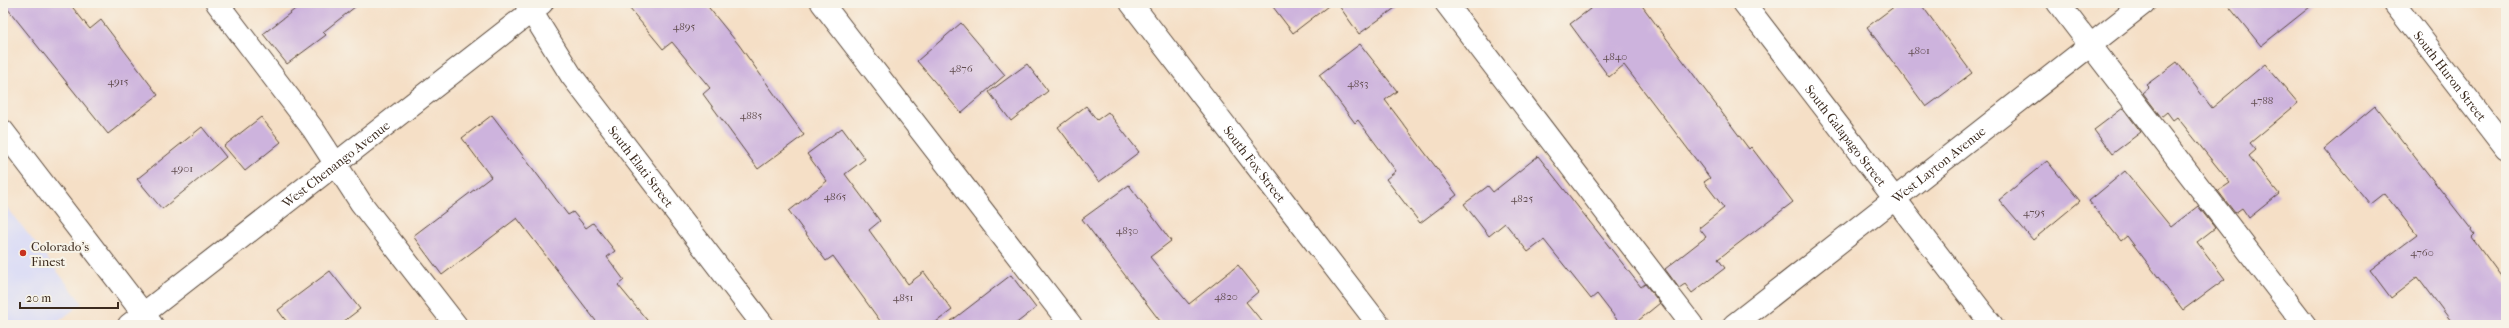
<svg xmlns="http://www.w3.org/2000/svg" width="2509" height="328" font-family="'IM FELL French Canon',serif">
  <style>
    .built { fill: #d6d8f8 }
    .building { fill: #cdb3dd }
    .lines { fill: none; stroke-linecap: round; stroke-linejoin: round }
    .minor-casing { stroke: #574537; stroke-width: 24 }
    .minor { stroke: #fff; stroke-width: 22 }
    .poi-dot { fill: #c8321e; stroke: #f7f3e8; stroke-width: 1.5 }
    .labels { text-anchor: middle; stroke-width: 4; stroke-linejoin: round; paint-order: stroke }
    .number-label { font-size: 11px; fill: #604c4e }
    .street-label { font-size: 13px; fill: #3b2a1e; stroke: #f7f3e8 }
    .poi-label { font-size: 13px; fill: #3b2a1e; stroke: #f7f3e8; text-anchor: start }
  </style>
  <rect width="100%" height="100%" fill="#f7f3e8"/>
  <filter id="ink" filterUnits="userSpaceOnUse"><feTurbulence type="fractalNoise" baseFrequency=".025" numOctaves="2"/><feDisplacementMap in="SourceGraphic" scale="8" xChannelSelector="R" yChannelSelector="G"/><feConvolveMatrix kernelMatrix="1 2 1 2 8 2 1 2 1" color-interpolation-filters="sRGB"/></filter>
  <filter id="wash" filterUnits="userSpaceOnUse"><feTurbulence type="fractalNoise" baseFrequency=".012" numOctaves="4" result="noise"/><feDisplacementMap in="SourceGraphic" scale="16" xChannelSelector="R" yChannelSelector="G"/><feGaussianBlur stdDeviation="0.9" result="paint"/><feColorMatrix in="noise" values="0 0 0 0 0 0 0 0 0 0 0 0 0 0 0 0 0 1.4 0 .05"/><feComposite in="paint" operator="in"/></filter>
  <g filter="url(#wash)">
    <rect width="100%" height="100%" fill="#f5dfc6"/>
    <path class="built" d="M3,202L82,303L54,325H3Z"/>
    <g id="blocks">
      <path class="building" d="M3,3H69L90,29L101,20L158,95L108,134Z
        M303,3H360L323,32L326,35L287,64L263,34Z
        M625,3H705L739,45L804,135L758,169L703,94L710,88L672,42L663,49Z
        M1270,3H1332L1293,33Z
        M1337,3H1402L1359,34Z
        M1598,3H1640L1749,149L1751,147L1793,202L1718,259L1725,268L1692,293L1685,284L1679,288L1665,269L1706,237L1699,228L1724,208L1704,182L1710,178L1624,65L1609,77L1570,24Z
        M1899,3H1920L1972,73L1926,107L1867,27Z
        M2226,3H2315L2261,46Z
        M961,23L1005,75L961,113L917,61Z
        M1360,44L1397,91L1385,100L1457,195L1420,223L1386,179L1396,171L1358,120L1355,123L1319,75Z
        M2177,62L2212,108L2265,64L2298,103L2250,143L2256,150L2249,156L2279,194L2249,218L2242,208L2235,213L2218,191L2230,183L2177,117L2173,120L2167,112L2161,117L2143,93L2149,88L2146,85Z
        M1027,64L1048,91L1011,121L989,92Z
        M1086,106L1097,120L1108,112L1139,152L1099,182L1058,127Z
        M2375,106L2475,234L2472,237L2506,283V325H2454L2418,277L2391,298L2370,270L2417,235L2384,193L2370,204L2324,149Z
        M2123,108L2141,132L2112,154L2094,130Z
        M492,115L568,215L573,212L586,228L593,223L615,251L607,257L624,280L618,285L651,325H599L517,218L442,275L413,236L491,177L462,138Z
        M261,117L281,142L245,171L224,146Z
        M202,127L226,157L162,209L137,179Z
        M842,128L865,159L845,174L880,221L869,230L908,284L924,272L952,310L932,325H883L833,256L826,261L789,211L827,181L807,154Z
        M1538,156L1641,287L1645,284L1660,303L1633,325H1621L1597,294L1591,299L1544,240L1528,252L1505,223L1489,236L1464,204L1488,186L1493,192Z
        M2047,161L2080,201L2033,240L1999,200Z
        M2125,171L2171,227L2198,206L2215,228L2197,242L2225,279L2183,310L2127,236L2121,241L2089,201Z
        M1129,185L1171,241L1150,257L1189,304L1238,265L1259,291L1246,302L1265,325H1163L1082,219Z
        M330,271L360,309L339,325H289L278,310Z
        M1011,275L1036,308L1014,325H946Z"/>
    </g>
  </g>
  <g filter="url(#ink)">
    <use href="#blocks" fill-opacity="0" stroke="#574537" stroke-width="1"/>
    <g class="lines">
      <defs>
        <g id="minor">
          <path d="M217,3L313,129L361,203L456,325"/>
          <path id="s1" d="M526,3L571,75L763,325"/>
          <path d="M822,3L1071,325"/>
          <path id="s2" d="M1131,3L1379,325"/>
          <path d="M1446,3L1692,325"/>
          <path id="s3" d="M1744,3L1992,325"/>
          <path d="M2058,3L2305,325"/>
          <path id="s4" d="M2394,3L2506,148"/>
          <path d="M3,131L152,325"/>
          <path id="s5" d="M129,325L542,3"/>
          <path id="s6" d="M1734,325L2144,3"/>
        </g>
      </defs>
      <use href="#minor" class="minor-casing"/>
      <use href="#minor" class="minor"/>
    </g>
  </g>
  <circle class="poi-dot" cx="23" cy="253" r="4"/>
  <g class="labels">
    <g class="number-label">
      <text x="684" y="30">4895</text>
      <text x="1919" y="54">4801</text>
      <text x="1615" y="60">4840</text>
      <text x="961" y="72">4876</text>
      <text x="118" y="85">4915</text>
      <text x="1358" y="87">4853</text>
      <text x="2262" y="104">4788</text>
      <text x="751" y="119">4885</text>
      <text x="182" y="172">4901</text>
      <text x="835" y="200">4865</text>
      <text x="1522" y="202">4825</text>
      <text x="2034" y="216">4795</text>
      <text x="1127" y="234">4830</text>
      <text x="2422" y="256">4760</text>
      <text x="1226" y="300">4820</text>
      <text x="903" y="301">4851</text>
    </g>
    <g class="street-label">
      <text dy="5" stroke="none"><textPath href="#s4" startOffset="92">South Huron Street</textPath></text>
      <text dy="5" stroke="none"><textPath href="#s3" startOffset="167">South Galapago Street</textPath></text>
      <text dy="5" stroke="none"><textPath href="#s5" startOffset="262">West Chenango Avenue</textPath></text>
      <text dy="5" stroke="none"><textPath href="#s2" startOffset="203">South Fox Street</textPath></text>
      <text dy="5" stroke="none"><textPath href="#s6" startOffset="260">West Layton Avenue</textPath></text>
      <text dy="5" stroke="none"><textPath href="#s1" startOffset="200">South Elati Street</textPath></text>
    </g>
    <g class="poi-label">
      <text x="31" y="251">Colorado's<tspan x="31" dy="15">Finest</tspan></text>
    </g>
  </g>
  <rect width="2509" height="328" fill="none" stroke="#f7f3e8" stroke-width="16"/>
  <path d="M20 302v6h98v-6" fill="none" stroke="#3b2a1e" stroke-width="2"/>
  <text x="26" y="302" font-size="12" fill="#3b2a1e" stroke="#f7f3e8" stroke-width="3" paint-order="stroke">20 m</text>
</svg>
